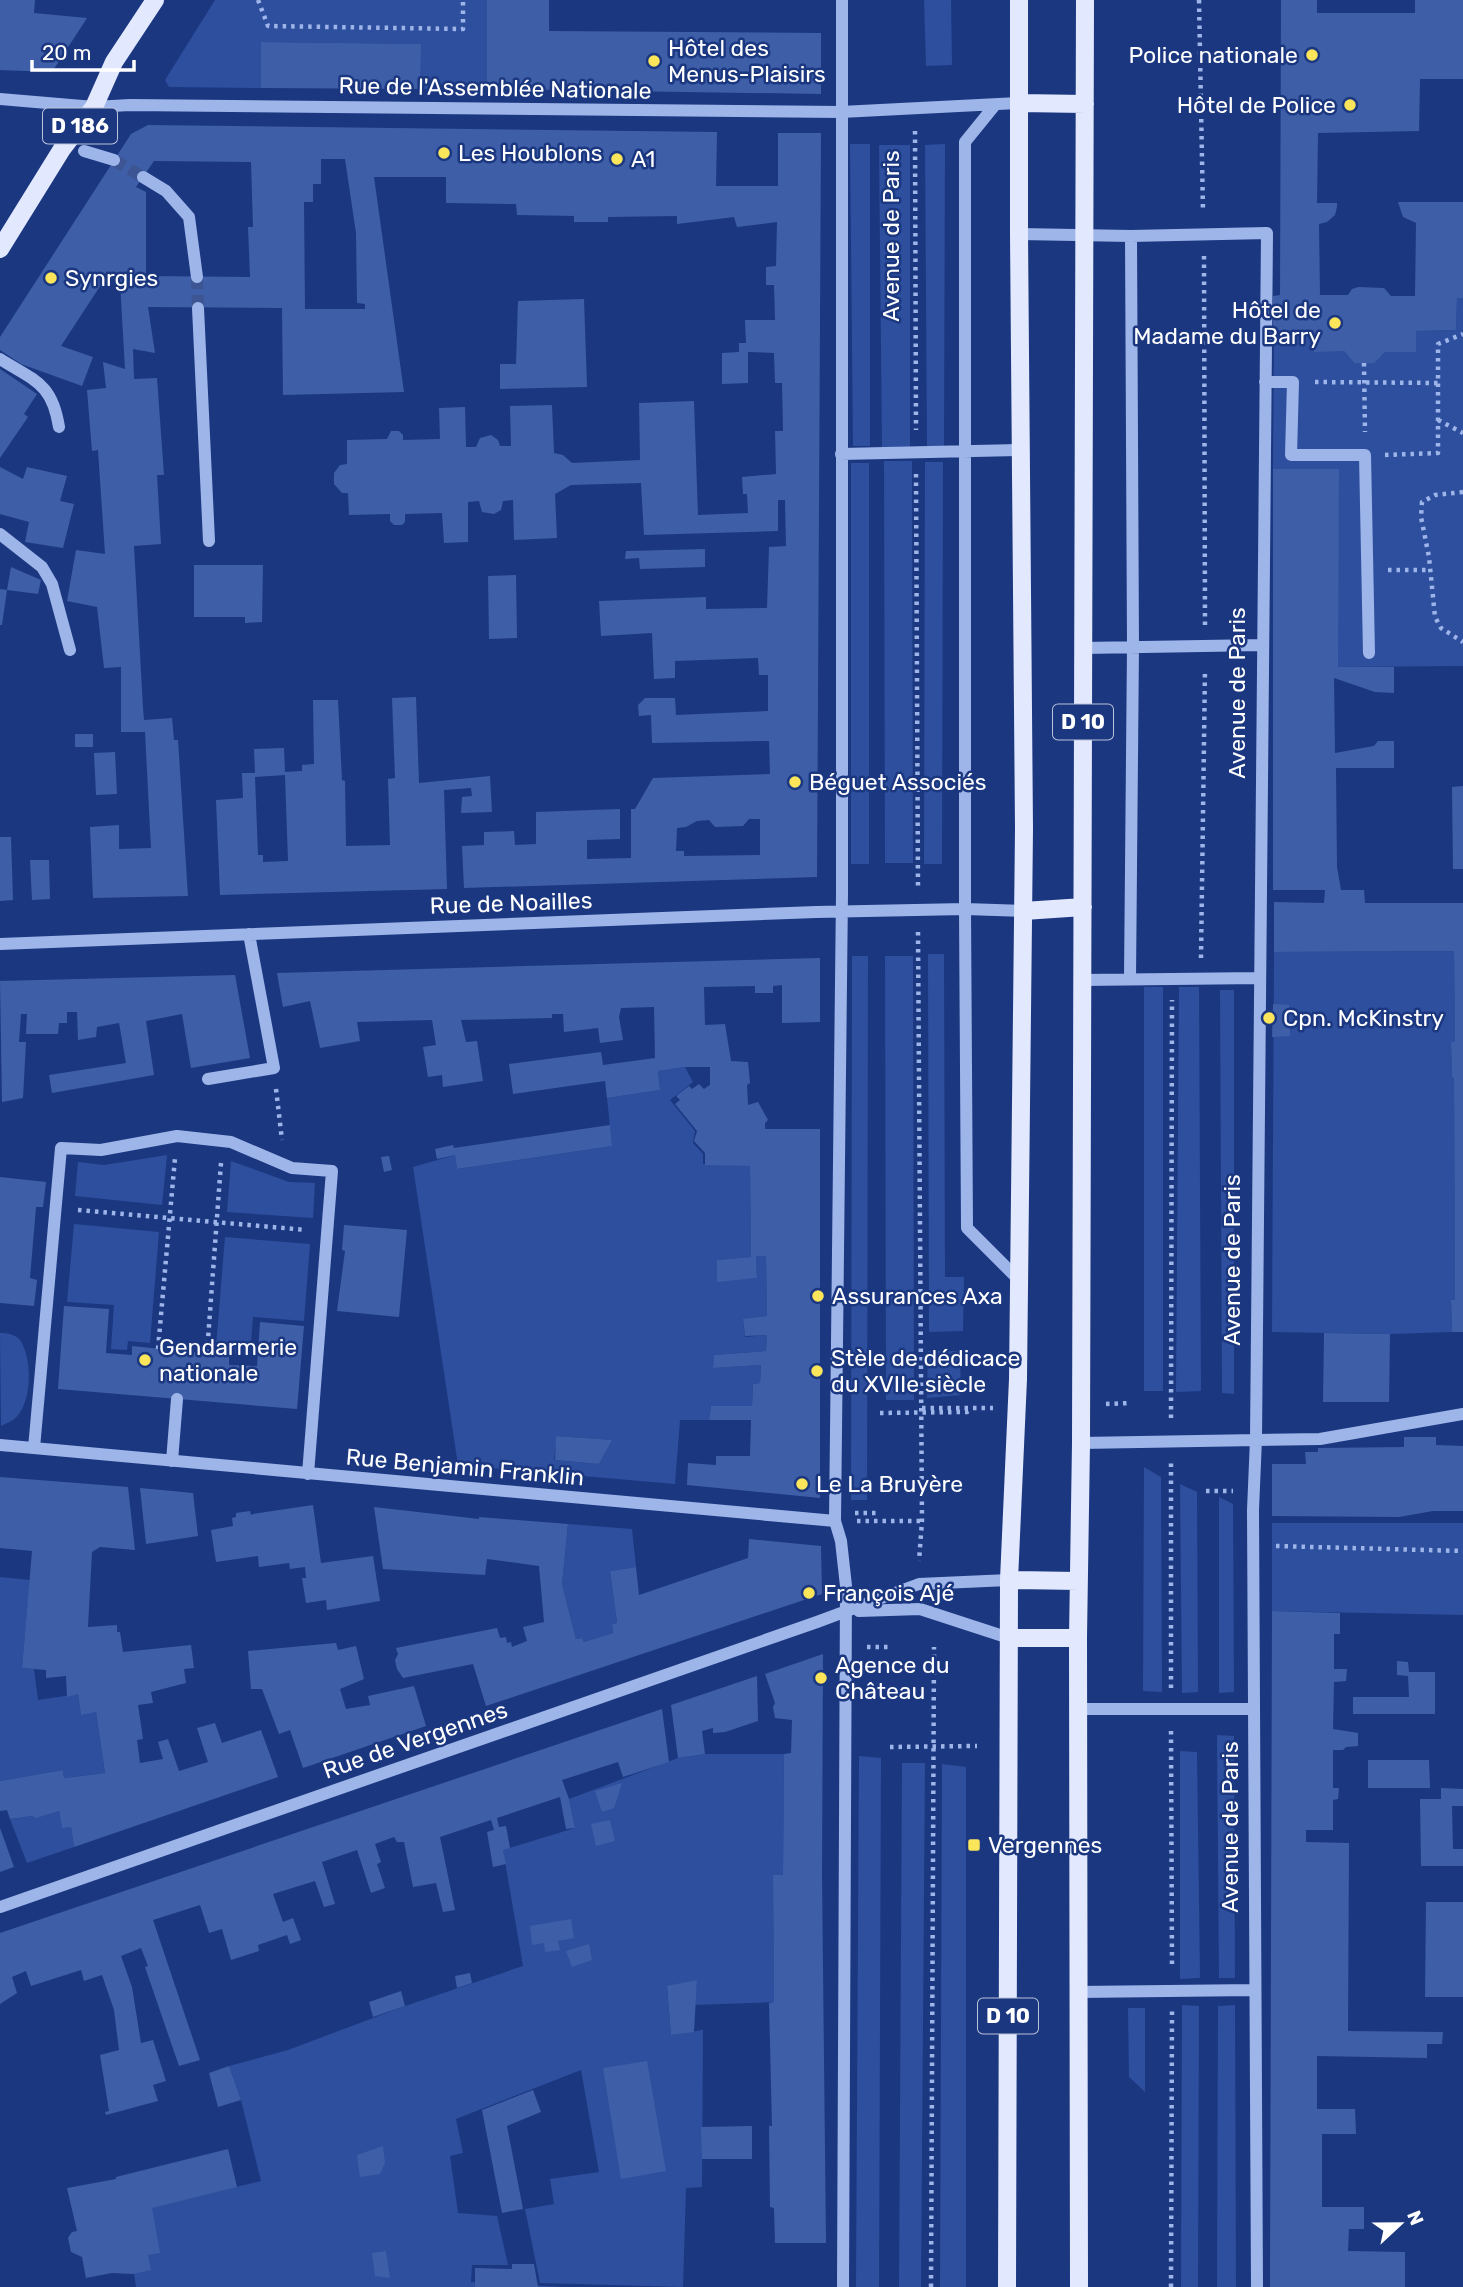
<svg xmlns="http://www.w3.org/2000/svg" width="1463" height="2287" font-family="Rubik,sans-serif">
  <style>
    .green { fill: #2e4f9e; fill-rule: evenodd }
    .building { fill: #3f5ea8; fill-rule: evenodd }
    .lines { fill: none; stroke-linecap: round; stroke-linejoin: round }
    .minor-tunnel { stroke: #3d5593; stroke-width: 12; stroke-dasharray: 12 6; stroke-linecap: butt }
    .path { stroke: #9eb5e9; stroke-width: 4.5; stroke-dasharray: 3.5 5; stroke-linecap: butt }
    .minor { stroke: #9eb5e9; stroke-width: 12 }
    .major { stroke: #e2e8fe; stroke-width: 18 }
    .poi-dot { fill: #fbe55b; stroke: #1b3780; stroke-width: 2.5 }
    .labels { text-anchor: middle; stroke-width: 5; stroke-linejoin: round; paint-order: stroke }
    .shield { fill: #1b3780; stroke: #bbc3d9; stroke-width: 2 }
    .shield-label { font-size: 21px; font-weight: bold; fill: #fff }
    .poi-label { font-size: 23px; fill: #fff; stroke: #1b3780; text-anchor: start }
    .street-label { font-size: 23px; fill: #fff; stroke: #1b3780 }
  </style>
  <rect width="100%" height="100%" fill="#1b3780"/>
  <path class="green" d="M215,0H487V89H420V44L261,42V88L169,87L165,80Z
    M924,0H951L952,65L926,66Z
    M850,144H870V446H853Z
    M945,144L944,446H927L925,145Z
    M879,145H910V447H882Z
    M1457,298H1463V666L1336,667L1339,470L1273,469L1274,330H1314L1315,351H1344L1354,363H1370L1416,331L1456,330Z
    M884,461H912L913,863H885Z
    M925,462H943L942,864H924Z
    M851,463H869V864H851Z
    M1454,951L1455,1042L1451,1043L1452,1077L1454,1078L1455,1300L1451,1301L1452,1332L1390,1334L1272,1332L1274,952Z
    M928,954H944L945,1277H964L963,1331L929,1332Z
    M852,956H868L867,1500H851Z
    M885,956H913L914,1400H886Z
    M1144,987H1163V1391H1144Z
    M1179,987H1199L1201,1391L1176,1392Z
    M1220,990H1234V1394L1222,1393Z
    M685,1067L693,1082L670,1100L695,1131L693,1143L703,1154V1164L750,1166L751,1257L718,1260V1281L757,1278L756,1256H766L767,1316L743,1320L745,1337L767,1335L766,1351L714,1355L713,1368L761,1365L760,1383L753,1384L752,1406H711L709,1420H680L675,1484L458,1465L413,1167L455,1155L457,1169L612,1146L607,1098L660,1090L658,1071ZM557,1436L611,1440V1441L599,1464L554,1460Z
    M167,1155L162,1205L75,1196L78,1162L104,1165Z
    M231,1161L289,1182L315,1183L313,1218L227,1212Z
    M74,1224L159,1232L150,1343L128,1341L127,1350L111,1349L114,1305L67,1302Z
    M225,1237L310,1244L304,1321L253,1317L250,1355L235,1354V1349L216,1347Z
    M0,1333C7,1333 15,1334 20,1340C32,1358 32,1396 19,1414C15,1420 7,1423 1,1426Z
    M928,1351H960L961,1395L927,1398Z
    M1144,1467L1161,1477L1162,1692L1143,1691Z
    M1180,1484L1197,1492L1198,1692L1182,1693Z
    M1219,1497L1233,1504L1234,1692L1219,1693Z
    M1272,1523H1463V1615L1272,1611Z
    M568,1524L632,1529L636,1567L610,1571L617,1623L612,1624L613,1633L584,1642L582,1638L576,1639L562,1584Z
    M0,1577L30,1580L22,1668L34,1669L38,1700L78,1694L81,1714L96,1712L105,1773L64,1778L63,1770L0,1781Z
    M1217,1735L1234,1736L1235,1978H1219Z
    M1180,1751L1197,1752L1200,1978L1180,1979Z
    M705,1754H784L783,1875L773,1876L774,2002L695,2005L697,1980L667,1987L671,2035L703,2030L702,2187L686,2188L683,2287L540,2283L525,2209L554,2204L550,2179L599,2172L581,2070L456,2119L463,2153L450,2156L458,2213L497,2216L508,2265H472L471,2282L562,2287H136L125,2213L261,2181L241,2100L229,2066L288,2050L405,2006L523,1966L503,1850L575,1828L569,1799L678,1758Z
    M859,1756L881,1758L879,2287H856Z
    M902,1763H925L921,2287H899Z
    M942,1764L966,1767V2287H940Z
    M59,1811L62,1827H71L74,1847L27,1863L10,1819L32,1816L36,1817Z
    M1182,2005L1199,2006L1198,2287H1181Z
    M1235,2005L1236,2287H1217L1218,2006Z
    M1128,2008H1145V2092L1129,2077Z"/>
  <path class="building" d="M0,0H35L34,13L87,18L52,72L0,70Z
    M487,0H549V31L821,33V94L487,89Z
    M1281,0H1317V13H1415V0H1463V79H1420L1419,131L1318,133L1317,203H1337V207L1335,215L1327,222L1319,224L1320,295H1348L1352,289L1358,287L1384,288L1391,296H1415L1416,223L1403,217L1398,202H1463V298H1457L1456,330L1416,331V352H1385L1374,363H1354L1344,351L1314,352V330H1273V296L1280,295Z
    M261,42L421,44L420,89L261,88Z
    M148,125L717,132L716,186H778V133H821L817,877L464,888L462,846L484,845V832L514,831L515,845L536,844V812L620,809V839L587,840V859L631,858V809H635L653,778L770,774L769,741L652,743L651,715L639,716L638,705L645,698H675L676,715L768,711V675H759L758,658L675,661V678L654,679L652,633L601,636L599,601L706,597V609L767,608L769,547L786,546L785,500H778V531L644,535L641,483L571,485L555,494L557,538L514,540L513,500L503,501L501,510L494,514L482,512L479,501L468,502V542L444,543L442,513L405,514V522L402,525H394L390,521V514L349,515L348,493H342L334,484V473L340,465L347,464V440L387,439L391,431H399L403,435V440L440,439L439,408L465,407L466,447H476L480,438L491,435L498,440L500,446H511L510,406L552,405L554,453L563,455L572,463L640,460L639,403L694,401L698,515L748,513L747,494H743L742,477L776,474L775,431H783L782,383H775L774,353L748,352V383L722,384V353L739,352V343H746L745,320H775L774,285H766V267L776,266L777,222L737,227L734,217L677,224V216L608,217V222H574V216L517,215L516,204L446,203V177H374L404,392L283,395L282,308L148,307L155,353L133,349L134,379L157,378L164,475H157L161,544L134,546L143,708L144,720L172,718L174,740H178L188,896L93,898L90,827L119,825V849L151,848L145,732H121V667L104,668L97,607L67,601L76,550L105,554L98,450L92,451L87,390L106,388L103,362L125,369L120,282L106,277L61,346L93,357L82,386L21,364L0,350V337L131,134ZM321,159H345L356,233L357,303L365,304V309H305L304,202H313V184H321ZM154,161L251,162L253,227H248L250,277L146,276V192L136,187ZM749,819H760V855L684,856V851H676L677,828L686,827L697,821L709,820L715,827L743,826Z
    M584,299L587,387L500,389V364H516L518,301Z
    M0,369L37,394L24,414L28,417L0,458Z
    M0,467L23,479L27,467L67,476L60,501L74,504L63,548L25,542L29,522L0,514Z
    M1273,469H1339L1338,667H1394V693L1375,692L1334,678L1335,753L1374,746L1378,741H1394V768H1336L1337,867L1341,890H1364L1365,903H1463V1332H1452L1451,1300H1455L1454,1078L1452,1077L1451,1042H1455L1454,951L1274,952V902L1324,903L1325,890H1273Z
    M705,549V567L640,569L639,558L625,559L626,551Z
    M194,565H263L262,622L245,623V617H194Z
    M11,567L41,580L38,594L7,590Z
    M516,575L517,638L489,639L488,576Z
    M0,589L7,590L2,625H0Z
    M416,697L419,783L490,776L492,812L461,813L462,797L472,796L471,788L444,790L447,889L220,895L216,800L243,798L242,773H255L254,749L284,748L285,772L302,771V765L314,764L313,700H338L342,780L345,781L346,846L390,845L388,779L395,778L392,698ZM285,775L288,861L263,862V855H258L255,777Z
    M75,734H93V747H75Z
    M115,752L117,794L96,795L94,753Z
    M1463,786V869H1453L1452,787Z
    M0,837H11L13,900L0,901Z
    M30,860H49L50,899L32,900Z
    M820,958V1022L782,1023V985L773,986V993H755V986L704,987L705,1025L725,1024L731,1061L748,1062L750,1083L747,1085L748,1105L758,1102L768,1120L765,1123V1129H820V1498L687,1485L688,1463L716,1465V1456H750L751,1420H709L711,1406H752L753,1384L760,1383L761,1365L713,1368L714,1355L766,1351L767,1335L745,1336L743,1319L767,1316L766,1256H756L757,1278L717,1282V1260L751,1257L750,1166L705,1165V1153L694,1141L697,1131L675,1104L680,1100L676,1096L689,1086L692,1089L699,1084L704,1089L710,1085V1067H685L658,1071L660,1090L607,1098L605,1081L513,1094L509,1064L601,1052L603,1065L655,1058L654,1007L621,1008L619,1017L623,1040L600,1043L598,1028L564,1032L563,1014H552V1018L461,1020L466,1042L477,1041L483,1081L443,1087L442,1075L428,1077L423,1047L436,1045L432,1020L357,1022L360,1041L320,1048L310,1001L283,1007L277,973Z
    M235,975L250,1058L191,1068L182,1014L146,1021L154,1075L52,1093L49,1075L126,1063L119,1023L97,1027L96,1037L78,1040L77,1012H67V1023H59L58,1034H26L27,1014H21L19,1042H26L23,1098L2,1102L0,981Z
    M1273,1004L1289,1005L1290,1036L1272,1037Z
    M610,1125L612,1146L457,1169L455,1155L437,1159L435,1149L453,1145L454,1148Z
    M389,1156L392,1170L384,1172L381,1157Z
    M0,1177L46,1182L43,1207H36L30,1278L37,1280L34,1306L0,1303Z
    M344,1225L407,1230L399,1317L337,1311L345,1251L342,1250Z
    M64,1306L109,1309L106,1353L132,1355V1346L229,1356V1365L257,1366L260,1322L304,1326L297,1409L58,1389Z
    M1324,1333L1390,1334L1389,1402H1323Z
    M556,1436L599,1439L612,1440L599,1464L555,1460Z
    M1404,1437H1436V1445L1463,1446V1511H1433L1399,1517L1272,1516V1464H1306L1305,1452H1318V1448L1404,1447Z
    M0,1477L128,1487L135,1550L100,1547L92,1552L88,1627L117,1625V1632H120L123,1652L191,1645L194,1668L184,1669L186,1683L151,1692L153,1703L138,1705L143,1739L137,1740L140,1763L163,1759L158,1742L168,1739L179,1771L208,1762L197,1728L215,1723L222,1743L261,1730L278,1777L74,1847L71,1827L62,1828L59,1811L36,1818L32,1816L10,1819L7,1810L0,1811V1781L63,1770L64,1778L105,1773L96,1712L81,1715L78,1694L67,1697L66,1676L46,1678V1670L22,1668L32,1551L0,1548Z
    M140,1488L193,1493L198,1536L146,1544Z
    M313,1505L321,1563L373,1556L380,1601L327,1610L326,1600L306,1603L302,1578H306L305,1567L290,1569L289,1563L259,1567L258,1556L216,1562L211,1530L233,1526L232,1518L236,1517V1513L250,1511L251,1515L253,1514Z
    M374,1507L479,1519V1517L568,1524L562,1584L576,1639L582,1638L584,1642L613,1633L612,1624L617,1623L610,1571L636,1567L639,1595L748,1558L749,1539L821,1546L822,1594L486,1706L473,1664L403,1678L397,1669L395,1660L398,1654L396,1648L497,1628L500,1638L506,1637L507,1643L511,1642L512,1647L527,1641L523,1627L544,1622L539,1566L487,1559L485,1575L383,1569Z
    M1272,1611L1340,1613V1634H1334V1669H1347L1346,1681L1334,1682L1333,1729L1358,1733V1746L1346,1747L1343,1750H1333V1788H1339L1338,1799L1333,1800V1830H1306V1842L1349,1843L1348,2031L1443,2032L1442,2044H1427V2058L1317,2056V2109H1355L1356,2134H1322V2207H1364V2229H1349L1348,2251L1405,2252V2287H1270Z
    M336,1643L338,1650L356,1646L364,1679L340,1689L346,1709L370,1705L368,1696L414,1686L426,1726L303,1768L290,1730L279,1734L262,1689H251L248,1651Z
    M823,1654L822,1875L826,2243H775L774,2208L770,2207L769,2126H772L769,2003L774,2002L773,1875H783L784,1754L791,1753L792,1720L775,1718L773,1707L775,1703L765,1674Z
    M1397,1661L1408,1662L1409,1672H1435V1714H1353V1697H1409L1408,1676L1397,1675Z
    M757,1676L758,1721L725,1732L713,1733V1728L702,1731L705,1754L678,1758L671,1705Z
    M662,1709L669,1762L623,1777L618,1762L562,1780L569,1799L575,1828L566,1829L560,1797L497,1818L499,1827L506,1826L510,1848L503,1850L506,1864L493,1867L487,1832L494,1830L491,1820L440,1837L455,1910L443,1912L436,1883L413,1887L404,1842H397L394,1837L375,1844L381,1862L377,1864L385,1888L371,1893L357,1850L322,1862L335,1904L324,1907L315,1881L273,1894L283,1922L293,1918L301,1940L290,1944L287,1935L258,1945L259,1951L231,1960L222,1929L209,1933L200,1905L153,1920L200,2060L179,2066L145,1967L148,1966L141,1948L121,1956L132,1987L141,2043L153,2040L166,2081L153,2085L158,2101L106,2115L105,2112L109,2111L100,2055L119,2050L114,2010L102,1975L84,1981L81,1970L31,1986L26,1971L12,1977L17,1993L0,2004V1933Z
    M1368,1760H1429L1430,1788H1368Z
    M622,1783L614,1808L602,1812L595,1791Z
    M1441,1788L1463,1789V1806H1452L1453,1849H1463V1866H1421L1420,1799H1441Z
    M610,1820L615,1841L596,1846L591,1824Z
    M0,1828L14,1867L0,1872Z
    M1426,1902H1463V1997H1425Z
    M571,1919L574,1938L558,1941L560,1950L545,1952L544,1943L532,1945L530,1926Z
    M589,1944L592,1960L572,1967L566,1951Z
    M470,1973L472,1983L457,1988L455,1976Z
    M697,1980L694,2032L671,2035L667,1986Z
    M401,1991L405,2006L373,2017L369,2002Z
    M647,2061L666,2171L621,2179L603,2068Z
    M229,2066L241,2100L218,2107L209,2073Z
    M533,2090L541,2112L507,2126L523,2209L502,2213L482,2110Z
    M752,2126V2159H702L701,2127Z
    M383,2146L385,2163L380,2174L360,2177L357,2155Z
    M228,2149L237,2187L152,2208L160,2253L148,2255L151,2270L133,2274L112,2273L86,2278L82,2257L71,2252L68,2238L72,2232L77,2231L67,2188L116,2179V2177Z
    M386,2251L390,2278L375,2276L372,2253Z
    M512,2264H534L538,2287H475V2268L512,2269Z"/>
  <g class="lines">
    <path class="minor-tunnel" d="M114,160L143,177
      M197,277L198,308"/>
    <path class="path" d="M258,0L268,26L463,29V0
      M1199,0L1203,212
      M915,131L916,430
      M1204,256L1205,625
      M1364,363L1365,432
      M1315,382L1438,383
      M1438,420L1463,433
      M1385,455L1438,453V344L1463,334
      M916,474L918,889
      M1463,492L1435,495L1422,502L1421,517L1429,557L1435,617L1441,628L1463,642
      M1388,570H1430
      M918,932L922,1521L919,1561
      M1201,958L1205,669
      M276,1089L282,1140
      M78,1210L306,1230
      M158,1349L175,1158
      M207,1353L221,1163
      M1106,1404L1130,1403
      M922,1408H993
      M880,1413L967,1412L971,1410
      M1171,1418L1172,1000
      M1206,1491H1233
      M855,1513H879
      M857,1521H922
      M1276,1546L1463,1551
      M867,1647H891
      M1171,1688V1462
      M1171,1731L1172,1968
      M890,1747L977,1746
      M931,2287L934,1647
      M1171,2287L1172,2011"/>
    <path class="minor" d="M842,0V893L835,1521L841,1541L846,1586L843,2287
      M0,99L94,107L130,105L841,112L1020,103
      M995,105L965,142V909L967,1228L1019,1280
      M84,151L114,160
      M143,177L166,191L189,217L197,277
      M1019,234L1131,236L1267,233L1256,1439L1253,1510L1257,2287
      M198,308L209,541
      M0,359C35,381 52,383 59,427
      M1265,382H1293L1291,455H1365L1369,653
      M841,454L1021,450
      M0,534L42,567L52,584L70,650
      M1083,648L1262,645
      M0,944L816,912L965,909L1024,911
      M1130,978L1133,646L1131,236
      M1082,980L1260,978
      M208,1079L274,1068L249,934
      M1081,1443L1320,1439L1463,1414
      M0,1445L835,1521
      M34,1448L61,1148L101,1150L177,1136L231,1142L292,1168L332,1171L308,1474
      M172,1461L177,1399
      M859,1611L920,1609L1009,1638
      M1078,1709H1254
      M0,1907L817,1622L919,1584L1009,1580
      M1078,1992L1255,1990"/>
    <path class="major" d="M1020,103L1085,104
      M0,249L62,149L94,107L114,62L155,0
      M1024,911L1083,907
      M1009,1580L1078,1581
      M1009,1638H1078
      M1007,2287L1009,1580L1018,1379L1024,829L1019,234V0
      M1079,2287L1078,1638L1081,1443L1085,0"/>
  </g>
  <g class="poi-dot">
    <circle cx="1312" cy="55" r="7"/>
    <circle cx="654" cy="61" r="7"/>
    <circle cx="1350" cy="105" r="7"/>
    <circle cx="444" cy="153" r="7"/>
    <circle cx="617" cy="159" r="7"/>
    <circle cx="51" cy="278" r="7"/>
    <circle cx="1335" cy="323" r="7"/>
    <circle cx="795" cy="782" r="7"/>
    <circle cx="1269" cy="1018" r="7"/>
    <circle cx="818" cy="1296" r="7"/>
    <circle cx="145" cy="1360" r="7"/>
    <circle cx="817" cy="1371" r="7"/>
    <circle cx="802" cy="1484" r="7"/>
    <circle cx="809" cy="1593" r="7"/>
    <circle cx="821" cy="1678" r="7"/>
    <rect x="967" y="1838" width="14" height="14" rx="3.5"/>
  </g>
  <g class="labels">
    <g class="shield">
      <rect x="43" y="108.5" width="74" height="35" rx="5"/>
      <rect x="1053" y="704.5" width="60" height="35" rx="5"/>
      <rect x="978" y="1998.5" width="60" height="35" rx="5"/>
    </g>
    <g class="shield-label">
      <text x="80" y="133">D 186</text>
      <text x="1083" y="729">D 10</text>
      <text x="1008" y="2023">D 10</text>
    </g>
    <g class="poi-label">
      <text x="668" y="56">Hôtel des<tspan x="668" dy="26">Menus-Plaisirs</tspan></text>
      <text x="1298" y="63" text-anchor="end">Police nationale</text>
      <text x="1336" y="113" text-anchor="end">Hôtel de Police</text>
      <text x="458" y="161">Les Houblons</text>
      <text x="631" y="167">A1</text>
      <text x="65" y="286">Synrgies</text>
      <text x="1321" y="318" text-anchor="end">Hôtel de<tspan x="1321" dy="26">Madame du Barry</tspan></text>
      <text x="809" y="790">Béguet Associés</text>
      <text x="1283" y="1026">Cpn. McKinstry</text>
      <text x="832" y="1304">Assurances Axa</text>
      <text x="159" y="1355">Gendarmerie<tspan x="159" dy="26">nationale</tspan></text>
      <text x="831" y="1366">Stèle de dédicace<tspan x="831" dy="26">du XVIIe siècle</tspan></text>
      <text x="816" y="1492">Le La Bruyère</text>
      <text x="823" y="1601">François Ajé</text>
      <text x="835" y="1673">Agence du<tspan x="835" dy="26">Château</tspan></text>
      <text x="988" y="1853">Vergennes</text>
    </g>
    <g class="street-label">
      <text transform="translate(495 88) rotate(1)" y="8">Rue de l'Assemblée Nationale</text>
      <text transform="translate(891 236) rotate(-90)" y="8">Avenue de Paris</text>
      <text transform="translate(1237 693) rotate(-90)" y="8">Avenue de Paris</text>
      <text transform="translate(511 903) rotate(-2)" y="8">Rue de Noailles</text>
      <text transform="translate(1232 1260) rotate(-90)" y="8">Avenue de Paris</text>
      <text transform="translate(465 1467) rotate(5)" y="8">Rue Benjamin Franklin</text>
      <text transform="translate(415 1740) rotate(-19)" y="8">Rue de Vergennes</text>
      <text transform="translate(1230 1827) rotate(-90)" y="8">Avenue de Paris</text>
    </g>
  </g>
  <g transform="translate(1400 2224) rotate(68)" stroke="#1b3780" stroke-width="5" paint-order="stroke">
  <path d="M0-5L12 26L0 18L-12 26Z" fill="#ffffff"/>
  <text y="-10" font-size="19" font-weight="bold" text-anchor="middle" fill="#ffffff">N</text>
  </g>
  <path d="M32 60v10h102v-10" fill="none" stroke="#ffffff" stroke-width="3.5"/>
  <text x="42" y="60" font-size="21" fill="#ffffff" stroke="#1b3780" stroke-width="5" paint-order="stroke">20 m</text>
</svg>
